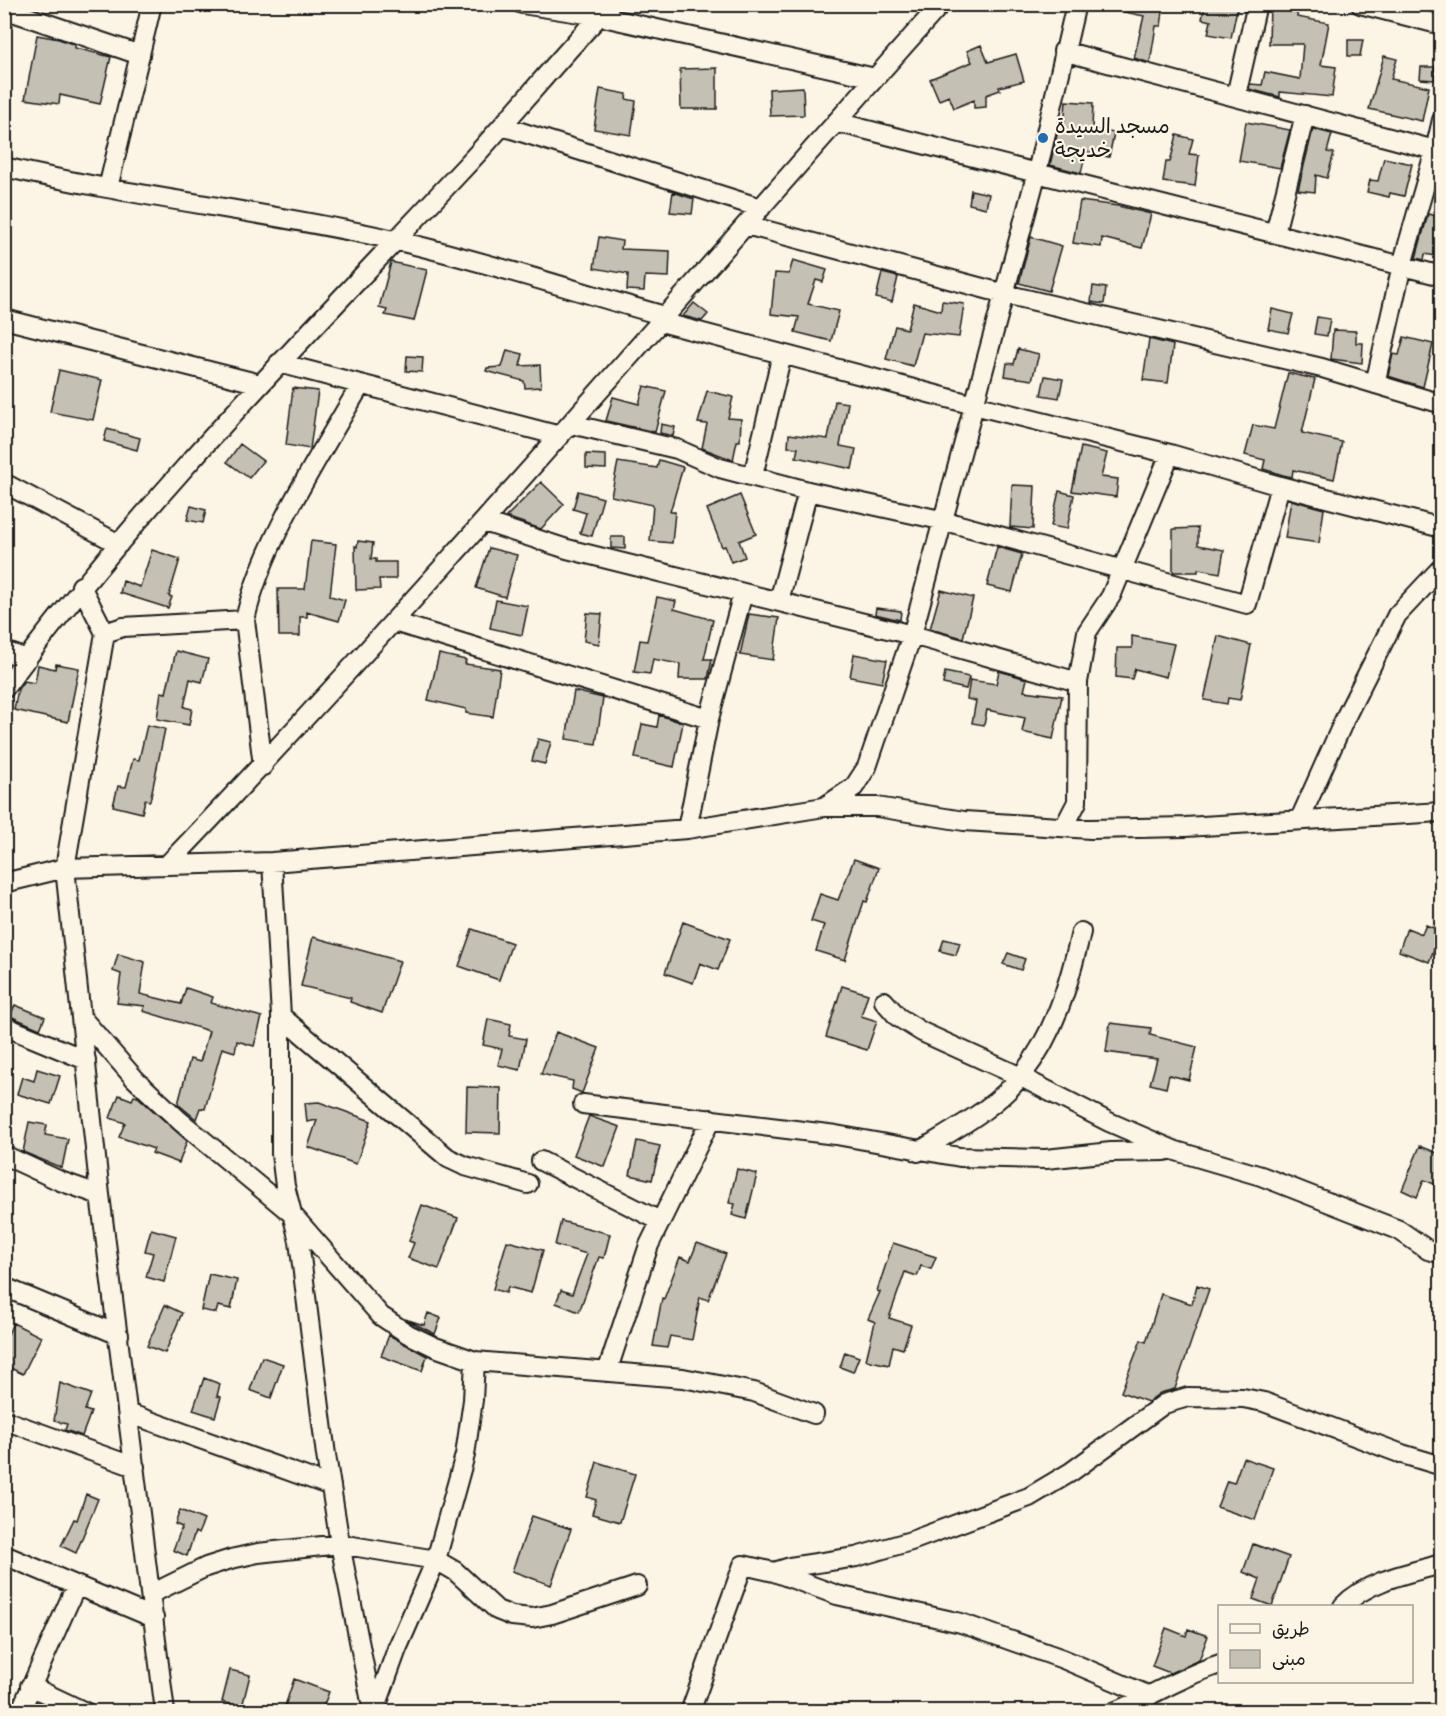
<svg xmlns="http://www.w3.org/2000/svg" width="1446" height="1716" font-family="Dekko,'Playpen Sans Arabic',sans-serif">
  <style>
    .building { fill: #c4c0b3; stroke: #1c1c1c; stroke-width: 1.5 }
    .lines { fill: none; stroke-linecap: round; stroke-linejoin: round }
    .minor-casing { stroke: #1c1c1c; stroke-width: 22 }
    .minor { stroke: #fcf5e5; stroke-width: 18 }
    .poi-dot { fill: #1f6fb2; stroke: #fcf5e5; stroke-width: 2 }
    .labels { text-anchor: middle; stroke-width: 4.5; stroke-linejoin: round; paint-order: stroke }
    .poi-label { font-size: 21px; fill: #1c1c1c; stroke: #fcf5e5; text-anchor: start }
  </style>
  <rect width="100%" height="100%" fill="#fcf5e5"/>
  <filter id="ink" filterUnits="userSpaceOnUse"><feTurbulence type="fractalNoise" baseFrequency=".0167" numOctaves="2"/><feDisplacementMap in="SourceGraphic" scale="12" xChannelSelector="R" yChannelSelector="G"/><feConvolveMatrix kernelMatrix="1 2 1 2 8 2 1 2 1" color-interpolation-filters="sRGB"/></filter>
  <g filter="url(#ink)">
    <path class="building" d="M1116,4H1164L1161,26H1156L1150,63L1134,58L1144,16L1115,10Z
      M1205,4H1238L1231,38L1208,34L1211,21L1202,19Z
      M1270,4H1298L1297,17L1329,23L1321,65L1336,67L1332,97L1280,92V97L1249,89L1250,84L1262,85L1265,72L1300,79L1303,44H1269Z
      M37,35L59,39L75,45V48L111,57L100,104L60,95L59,104L25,99Z
      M1348,40H1363L1360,56H1348Z
      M981,45L988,62L1016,54L1024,81L999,87L1000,90L986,95V107L974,108V100L954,108L949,96L939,100L930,79L972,62L967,51Z
      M1384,56L1397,59L1391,79L1429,87L1422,121L1369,109Z
      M1421,67H1435V80L1420,79Z
      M717,68V109H681L680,69Z
      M803,87L804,115L770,116L769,89Z
      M600,89L627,94L626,99L636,101L631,135L594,129Z
      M1066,101L1093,103L1092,129L1114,133L1109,157L1086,152L1081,173L1050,165L1059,126L1064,128Z
      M1246,122L1290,130L1280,168L1239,161Z
      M1313,129L1332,134L1327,152L1334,153L1327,178L1316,175L1315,192L1298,190Z
      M1177,135L1193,139L1189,154L1199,155L1195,186L1163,182L1166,162H1170Z
      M1384,158L1412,164L1404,196L1390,193L1389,197L1367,192L1370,180L1378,181Z
      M971,190L989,194L986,208L969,204Z
      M673,192L694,199L692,214L670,212Z
      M1080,201L1118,206L1151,214L1142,248L1102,238L1101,247L1073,243Z
      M1428,214L1442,217V257L1425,254L1424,260L1416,258Z
      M599,237L622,241L621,249L670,251L669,277L645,276L644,291L627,290L628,274L594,268Z
      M1031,237L1062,246L1049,291L1019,283Z
      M793,260L827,270L823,282L816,280L808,304L839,311L831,341L795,332L799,317L771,314L775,273L789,274Z
      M391,262L427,270L414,321L385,315L387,310L379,308Z
      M882,273L898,277L892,302L876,298Z
      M1093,286L1106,288L1104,304L1091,302Z
      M942,301L964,304L959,337L922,333L913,366L886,359L895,326L907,329L914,303L941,311Z
      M694,303L708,314L702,321L683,316Z
      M1272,309L1293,314L1288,333L1268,329Z
      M1317,317L1330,319L1327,336L1314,334Z
      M1333,330L1356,331V343H1363L1362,363L1331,359Z
      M1404,337L1433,344L1423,387L1388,376L1393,354L1399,355Z
      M1149,339L1173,345L1168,383L1143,380Z
      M1018,349L1039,354L1032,380L1005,376L1007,363L1014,364Z
      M507,350L523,354L520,366L540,365L541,387L525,388L524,381L486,371L487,368L502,367Z
      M407,356L423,357L422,372L406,371Z
      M59,370L102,380L93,420L50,412Z
      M1288,373L1315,379L1302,433L1342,442L1334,479L1293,470L1292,477L1283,475L1263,469L1265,460L1245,455L1253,425L1274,429Z
      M1045,376L1063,379L1059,398L1041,395Z
      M644,386L666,391L655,432L606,421L613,397L639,404Z
      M293,388L318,391L310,449L286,445Z
      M707,391L733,397L728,418L741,419L740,441H737L733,460L702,448L707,424L698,423Z
      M835,401L848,403L840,446L856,449L852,469L796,457L798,448L788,447L789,434L828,439Z
      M661,424L675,427L673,436L660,433Z
      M107,429L140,438L137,450L104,441Z
      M240,444L263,461L249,478L227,462Z
      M1081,447L1107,453L1101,477L1118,479L1116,497L1072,491Z
      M586,454L606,455V469L586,468Z
      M659,460L683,467L670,512H675L672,543L650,541L653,505L611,496L618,462L657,468Z
      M541,482L564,504L541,529L506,517Z
      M1012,485L1035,486L1033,529L1010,527Z
      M578,491L603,498L592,536L580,533L586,513L573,509Z
      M1059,491L1074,495L1067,529L1051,526Z
      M740,495L756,534L739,541L745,557L731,562L725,546L722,547L707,509Z
      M1291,500L1324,509L1319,543L1285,538Z
      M191,506L206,510L203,523L187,520Z
      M1198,528V545L1224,550L1220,573L1198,569V572H1173V529Z
      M611,537H625V549L611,548Z
      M311,541L336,544L330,596L345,600L339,621L307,612V617H300V636H279L278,589H305Z
      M358,541L373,543L371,559H376V562H396V579H379L380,589L356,590L355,546L357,547Z
      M997,547L1022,554L1012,592L987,586Z
      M489,548L517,555L505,597L476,588Z
      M152,550L180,559L169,596L172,597L168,608L120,593L123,581L140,587Z
      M941,590L973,598L963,638L930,629Z
      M657,597L676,601L674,609L713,620L704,659H712L708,679H679L680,664L653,659L650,674L634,672L640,640L647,641Z
      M496,600L528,606L522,635L490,628Z
      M876,608L901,611L900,620L875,614Z
      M587,613L602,614L599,644L584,641Z
      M749,614L779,618L773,660L740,655Z
      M1132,636L1174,644L1166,677L1135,669L1132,679L1116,677L1117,648H1132Z
      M1218,636L1251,645L1240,700L1228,698L1227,704L1204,700Z
      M176,651L208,659L202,682L190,679L184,707L192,709L189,725L157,719L161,692L166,693Z
      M439,654L466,660L465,664L500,669L493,717L466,713V709L428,700Z
      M854,654L887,660L882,683L850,677Z
      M56,664L79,668L68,722L14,710L18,689L24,681L35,683L38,665L55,669Z
      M999,671L1027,679L1024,691L1062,696L1053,739L1022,732L1025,718L987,710L984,725L972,723L976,701L967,699L970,680L996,684Z
      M945,672L969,677L966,689L943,684Z
      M574,691L603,698L596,744L566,739Z
      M659,715L683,723L674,767L635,758L642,724L657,727Z
      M147,725L165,729L150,801L145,800L142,813L113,806L118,786L126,787L133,759L139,760Z
      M538,739L551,742L545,764L532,761Z
      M854,859L879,868L867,902L864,901L845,960L816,951L824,925L811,921L820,894L838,900Z
      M683,922L730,939L718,970L700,963L693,983L665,973Z
      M1426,925L1441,931L1429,962L1399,951L1407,928L1422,934Z
      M472,929L512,943L499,980L459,966Z
      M313,937L400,961L382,1013L350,1002L351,998L301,986Z
      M944,939L960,943L956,955L940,951Z
      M1008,953L1025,959L1021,970L1003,964Z
      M118,954L145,962L140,994L181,1004L186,988L213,997L211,1003L262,1017L254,1046L237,1041L235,1052L222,1048L205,1109L200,1108L196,1119L178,1104L190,1059L200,1062L209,1031L143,1011L145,1006L117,1003L121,974L113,971Z
      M842,986L868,994L861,1016L877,1021L867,1050L826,1037Z
      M15,1005L45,1017L40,1029L10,1016Z
      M488,1019L511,1024L509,1036L526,1039L520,1070L498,1065L502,1049L483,1045Z
      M1110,1023L1151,1028L1150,1035L1197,1047L1189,1080L1169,1075L1166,1088L1150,1084L1157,1059L1106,1052Z
      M556,1032L599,1048L582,1093L572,1089L573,1081L541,1074Z
      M37,1069L60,1076L51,1104L17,1094L22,1077L34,1081Z
      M467,1087L501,1088L500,1133L466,1132Z
      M119,1095L132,1100L134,1096L138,1097L187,1141L179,1163L152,1153L154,1149L119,1137L125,1123L110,1118Z
      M319,1102L371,1121L356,1164L308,1147L317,1120L307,1122L305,1103Z
      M589,1116L620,1127L605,1167L574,1155Z
      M29,1122L47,1125L45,1135L68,1139L62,1168L23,1152Z
      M637,1141L660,1146L652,1180L630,1175Z
      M1420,1146L1442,1155V1187L1424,1180L1417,1197L1402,1190Z
      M737,1169L757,1174L746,1219L732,1215L735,1204L729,1203Z
      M422,1205L458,1218L439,1269L408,1258L414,1243L409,1241Z
      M561,1221L610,1234L604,1258L599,1257L579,1312L556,1303L561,1290L572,1294L587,1254L555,1245Z
      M151,1229L176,1236L164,1282L146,1277L153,1253L145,1251Z
      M507,1241L543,1250L531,1293L508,1287L506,1293L493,1289Z
      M697,1243L726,1254L708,1300L700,1297L692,1340L670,1336L667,1348L653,1346L662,1298L664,1299L680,1257L690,1261Z
      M893,1243L936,1257L931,1269L921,1266L917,1276L905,1272L889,1318L911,1325L903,1349L893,1346L889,1365L866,1360L875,1322L868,1319L880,1292L877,1291Z
      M209,1274L237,1280L231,1309L218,1306L216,1313L201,1310Z
      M1197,1285L1209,1289L1175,1389L1160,1393L1148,1402L1121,1392L1141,1340L1146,1342L1161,1294L1192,1304Z
      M165,1305L182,1313L165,1353L147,1346Z
      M428,1313L441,1318L435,1334L405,1319L424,1325Z
      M13,1323L41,1337L23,1374L4,1365V1343Z
      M389,1335L427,1356L422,1371L381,1356Z
      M845,1352L859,1357L853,1372L840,1367Z
      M262,1357L283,1364L271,1398L250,1390Z
      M204,1378L220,1384L217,1396L221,1397L215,1417L193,1410Z
      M60,1383L91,1394L85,1410L91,1412L82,1436L65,1430L67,1424L54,1421Z
      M1243,1458L1273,1468L1255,1520L1217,1507L1227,1481L1234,1483Z
      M597,1462L635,1474L620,1522L592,1514L596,1500L587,1497Z
      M86,1494L98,1499L76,1553L61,1546L74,1519L77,1520Z
      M180,1510L204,1520L198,1534L195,1532L187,1556L173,1550L182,1527L175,1524Z
      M532,1516L571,1529L551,1585L512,1571Z
      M1253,1544L1289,1557L1272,1606L1253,1599L1260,1579L1243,1572Z
      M1166,1628L1186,1636L1188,1629L1208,1636L1199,1660L1170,1673L1152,1666Z
      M230,1670L250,1675L242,1707L222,1702Z
      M294,1679L329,1692L321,1712H283Z"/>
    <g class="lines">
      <defs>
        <path id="minor" d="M522,4L599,16L875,78
          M1360,4L1442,25
          M4,9L140,55
          M1063,51L1442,152
          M1236,96L1257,4
          M836,122L1442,276
          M502,126L761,208
          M4,167C133,197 265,211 394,240C485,261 575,291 665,316
          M108,188L152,4
          M746,225L1005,294L1322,368L1442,404
          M1275,233L1305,115
          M4,319L260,384
          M661,322L974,405L1170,454L1280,486L1442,528
          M279,363L560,436
          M1375,384L1402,265L1435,150L1442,120
          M571,424L677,449L720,468L808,491L945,521L1247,604L1280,486
          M753,476L782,354
          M4,483L119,544
          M484,522L567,549L912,635L1078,682
          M81,586L105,633L65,868L100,1195L165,1712
          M779,601L808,491
          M394,622L709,719
          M105,633L123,627L245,620
          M4,651L27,659
          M4,689C141,502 305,338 463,169C514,115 559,57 611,4
          M263,766L245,620C262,542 321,454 361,384
          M824,807L854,787L867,767L912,635L1037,172L1076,4
          M1300,819L1347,714L1397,615L1442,567
          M1064,827L1077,802L1078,682L1087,632L1111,596L1170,454
          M687,829L709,719L743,593
          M272,862L281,1016V1154L285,1186L299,1241L326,1455L340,1544L373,1712
          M167,865C434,586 684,292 941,4
          M4,883L65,868L272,862L687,829L824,807H877L964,821L1091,829L1185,827L1442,812
          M884,1001L898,1017L922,1032L1021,1077L1109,1122L1176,1151L1261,1176L1399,1230L1428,1250L1442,1254
          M281,1016L448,1158L465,1166L528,1184
          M81,1017L135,1079L180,1121L291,1213L381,1316L408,1334L435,1347L475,1361L683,1378L754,1392L814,1414
          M4,1026L86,1060
          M583,1104L836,1135L960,1157L1046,1159L1111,1152L1165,1151
          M918,1152C953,1130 996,1108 1022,1075C1055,1033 1069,984 1081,932
          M4,1155L60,1181L100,1195
          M541,1161L660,1221
          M4,1287L119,1335
          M607,1372L649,1245L711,1119
          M128,1413L331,1486
          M4,1420L135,1467
          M4,1555L154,1618
          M774,1572L790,1567L856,1557L911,1541L1029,1497L1071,1472L1164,1404L1188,1397L1243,1398L1264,1402L1402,1454L1442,1466
          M151,1594L206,1567L231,1559L258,1553L340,1544L436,1560L455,1571L497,1610L512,1616L532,1618L552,1614L637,1586
          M1343,1606C1367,1581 1408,1573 1442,1564
          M30,1686L85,1712
          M375,1710L397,1649L436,1560L465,1455L473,1400L475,1361
          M20,1712L76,1586
          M690,1712L743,1565L774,1572L837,1595L961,1623L1063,1659L1150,1696
          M1114,1712C1150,1697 1182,1676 1220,1664"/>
      </defs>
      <use href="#minor" class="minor-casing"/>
      <use href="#minor" class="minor"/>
    </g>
  </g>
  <circle class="poi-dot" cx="1043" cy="138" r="6"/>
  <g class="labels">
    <g class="poi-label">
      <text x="1055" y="133">مسجد السيدة<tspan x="1055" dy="24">خديجة</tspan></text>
    </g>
  </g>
  <rect width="1446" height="1716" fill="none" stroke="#fcf5e5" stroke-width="24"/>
  <rect x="12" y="12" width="1422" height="1692" fill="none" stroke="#1c1c1c" stroke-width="2" filter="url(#ink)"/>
  <rect x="1218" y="1605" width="195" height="78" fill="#fcf5e5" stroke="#a29e95" stroke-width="1.5"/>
  <rect x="1230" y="1624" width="30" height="9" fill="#fcf5e5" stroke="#a29e95" stroke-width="1.5"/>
  <text x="1272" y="1635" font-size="18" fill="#1c1c1c">طريق</text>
  <rect x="1230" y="1650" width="30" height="18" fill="#c4c0b3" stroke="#a29e95" stroke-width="1.5"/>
  <text x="1272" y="1665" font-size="18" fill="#1c1c1c">مبنى</text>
</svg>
